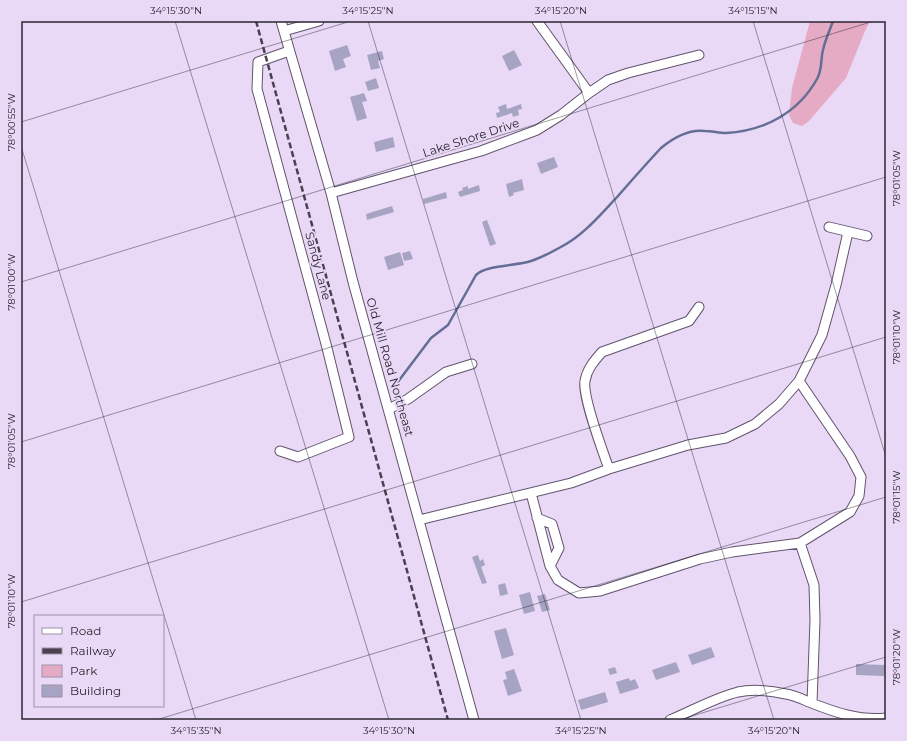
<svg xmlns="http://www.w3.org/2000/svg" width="907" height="741" font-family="Montserrat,sans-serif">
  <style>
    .green { fill: #e5abc5 }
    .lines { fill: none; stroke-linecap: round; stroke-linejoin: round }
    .stream { stroke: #646e95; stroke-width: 2.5 }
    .building { fill: #a7a4c3 }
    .minor-casing { stroke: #61536c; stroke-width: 11 }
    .minor { stroke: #fff; stroke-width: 9 }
    .rail { stroke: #49414f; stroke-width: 2.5; stroke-dasharray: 6 3; stroke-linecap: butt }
    .ticks { fill: none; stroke: #2b2530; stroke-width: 1; stroke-opacity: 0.45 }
    .labels { text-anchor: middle; stroke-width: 3.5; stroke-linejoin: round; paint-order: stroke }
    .street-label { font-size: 12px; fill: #2b2530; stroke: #e9d9f7 }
    .neatline { fill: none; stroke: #2b2530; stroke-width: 1.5 }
    .ticks-label { font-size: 10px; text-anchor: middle; fill: #2b2530 }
  </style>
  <rect width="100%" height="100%" fill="#e9d9f7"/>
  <path class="green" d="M810,21H870L865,31L846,78L809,121L802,126L793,123L789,115L792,88Z"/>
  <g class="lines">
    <path class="stream" d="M397,383L431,338L448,325L476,275C486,265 516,266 531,261C540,258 550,253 559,248C583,236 600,215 618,196C632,180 646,164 661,148C673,138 689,129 705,131C712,131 719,133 726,133C764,131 798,113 817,79C823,68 820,61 823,50C825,40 830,30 833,21"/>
  </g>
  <path class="building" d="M347,45L351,56L343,59L346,67L335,71L329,51Z
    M514,50L522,65L509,71L502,56Z
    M382,51L384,59L378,61L380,68L371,70L367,55Z
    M376,78L379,88L368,91L365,82Z
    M364,93L367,101L362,102L367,118L357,121L350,97Z
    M506,104L507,109L521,104L522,109L518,110L519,115L513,117L512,113L497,118L496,113L500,112L498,107Z
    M393,137L395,147L376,152L374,142Z
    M554,157L558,167L541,174L537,163Z
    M522,179L524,190L513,193L514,195L509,197L506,184Z
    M479,185L480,191L460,197L458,192L463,190L462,188L468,186V189Z
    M446,192L447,198L424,204L423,199Z
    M392,206L394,212L367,220L366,214Z
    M487,220L496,244L490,246L482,222Z
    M410,251L413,259L404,261L402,253Z
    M400,252L404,265L388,270L384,257Z
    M478,555L480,561L483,559L485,565L481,567L487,583L482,584L472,557Z
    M505,583L508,594L500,596L498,585Z
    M530,592L535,611L524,614L519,595Z
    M545,594L550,610L542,612L537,596Z
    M506,628L514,655L502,659L494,631Z
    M711,647L715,657L692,665L688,655Z
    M676,662L680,672L656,680L652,670Z
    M856,664L885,665L884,676L856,675Z
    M615,667L617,673L610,675L608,669Z
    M514,669L522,691L508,696L503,680L507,679L505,672Z
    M629,678L630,681L635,679L639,688L620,694L616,682Z
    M605,692L608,702L581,710L578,700Z"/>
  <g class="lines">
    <defs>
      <path id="minor" d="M281,21L331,193L353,282L474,720
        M537,21L589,93
        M284,31L319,21
        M331,193L481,151L537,130L561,115L589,93L608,80L628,73L699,55
        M829,227L867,236
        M389,409L408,399L446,372L472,364
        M280,451L298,457L349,437L326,344L257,89L258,62L289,51
        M609,469C603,452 582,396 585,381C587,369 594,361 602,352L689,321L699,307
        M531,493L550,566L558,580L579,593L600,591L700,559L732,552L800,543L850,512L859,496L861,477L850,456L799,381
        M537,518L552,524L559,548L550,566
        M419,520L571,483L609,469L688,445L726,438L755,424L779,404L799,381L822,335L836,285L848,232
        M800,543L814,585L815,620L812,703
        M670,720C692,711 714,698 738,692C752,689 772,691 786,694C794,695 802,699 809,702C834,712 859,721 886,718"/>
    </defs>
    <use href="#minor" class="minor-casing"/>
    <use href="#minor" class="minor"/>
    <path class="rail" d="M256,21L448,720"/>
  </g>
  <path class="ticks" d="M175,21L389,720M368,21L581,720M560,21L774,720M753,21L886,457M21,122L351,21M21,146L196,720M21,282L874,21M21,442L886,177M21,602L886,337M156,720L886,497M679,720L886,657"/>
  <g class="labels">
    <g class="street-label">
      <text transform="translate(471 138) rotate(-18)" y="4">Lake Shore Drive</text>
      <text transform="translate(318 266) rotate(75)" y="4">Sandy Lane</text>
      <text transform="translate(390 367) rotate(74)" y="4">Old Mill Road Northeast</text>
    </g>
  </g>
  <rect width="907" height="741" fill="none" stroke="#e9d9f7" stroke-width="44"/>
  <rect x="34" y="615" width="130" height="92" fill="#e9d9f7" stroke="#9d91a7"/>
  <rect x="42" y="628" width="20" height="6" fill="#ffffff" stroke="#9d91a7"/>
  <text x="70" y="635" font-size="12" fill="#2b2530">Road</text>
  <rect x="42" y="648" width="20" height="6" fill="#49414f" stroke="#9d91a7"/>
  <text x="70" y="655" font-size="12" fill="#2b2530">Railway</text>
  <rect x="42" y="665" width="20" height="12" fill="#e5abc5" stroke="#9d91a7"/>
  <text x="70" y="675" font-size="12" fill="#2b2530">Park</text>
  <rect x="42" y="685" width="20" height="12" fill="#a7a4c3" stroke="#9d91a7"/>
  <text x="70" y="695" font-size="12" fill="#2b2530">Building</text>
  <rect x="22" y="22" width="863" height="697" class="neatline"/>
  <g class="ticks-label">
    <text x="176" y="14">34°15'30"N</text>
    <text x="368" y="14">34°15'25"N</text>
    <text x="561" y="14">34°15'20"N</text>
    <text x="753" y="14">34°15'15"N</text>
    <text transform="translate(11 122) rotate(-90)" y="4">78°00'55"W</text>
    <text transform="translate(896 178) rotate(-90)" y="4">78°01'05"W</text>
    <text transform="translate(11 282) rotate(-90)" y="4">78°01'00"W</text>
    <text transform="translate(896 337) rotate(-90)" y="4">78°01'10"W</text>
    <text transform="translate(11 441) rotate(-90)" y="4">78°01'05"W</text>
    <text transform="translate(896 497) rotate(-90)" y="4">78°01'15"W</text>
    <text transform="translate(11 601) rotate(-90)" y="4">78°01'10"W</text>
    <text transform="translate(896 657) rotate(-90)" y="4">78°01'20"W</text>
    <text x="196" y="734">34°15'35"N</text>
    <text x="389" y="734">34°15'30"N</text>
    <text x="581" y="734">34°15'25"N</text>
    <text x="774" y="734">34°15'20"N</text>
  </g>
</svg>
